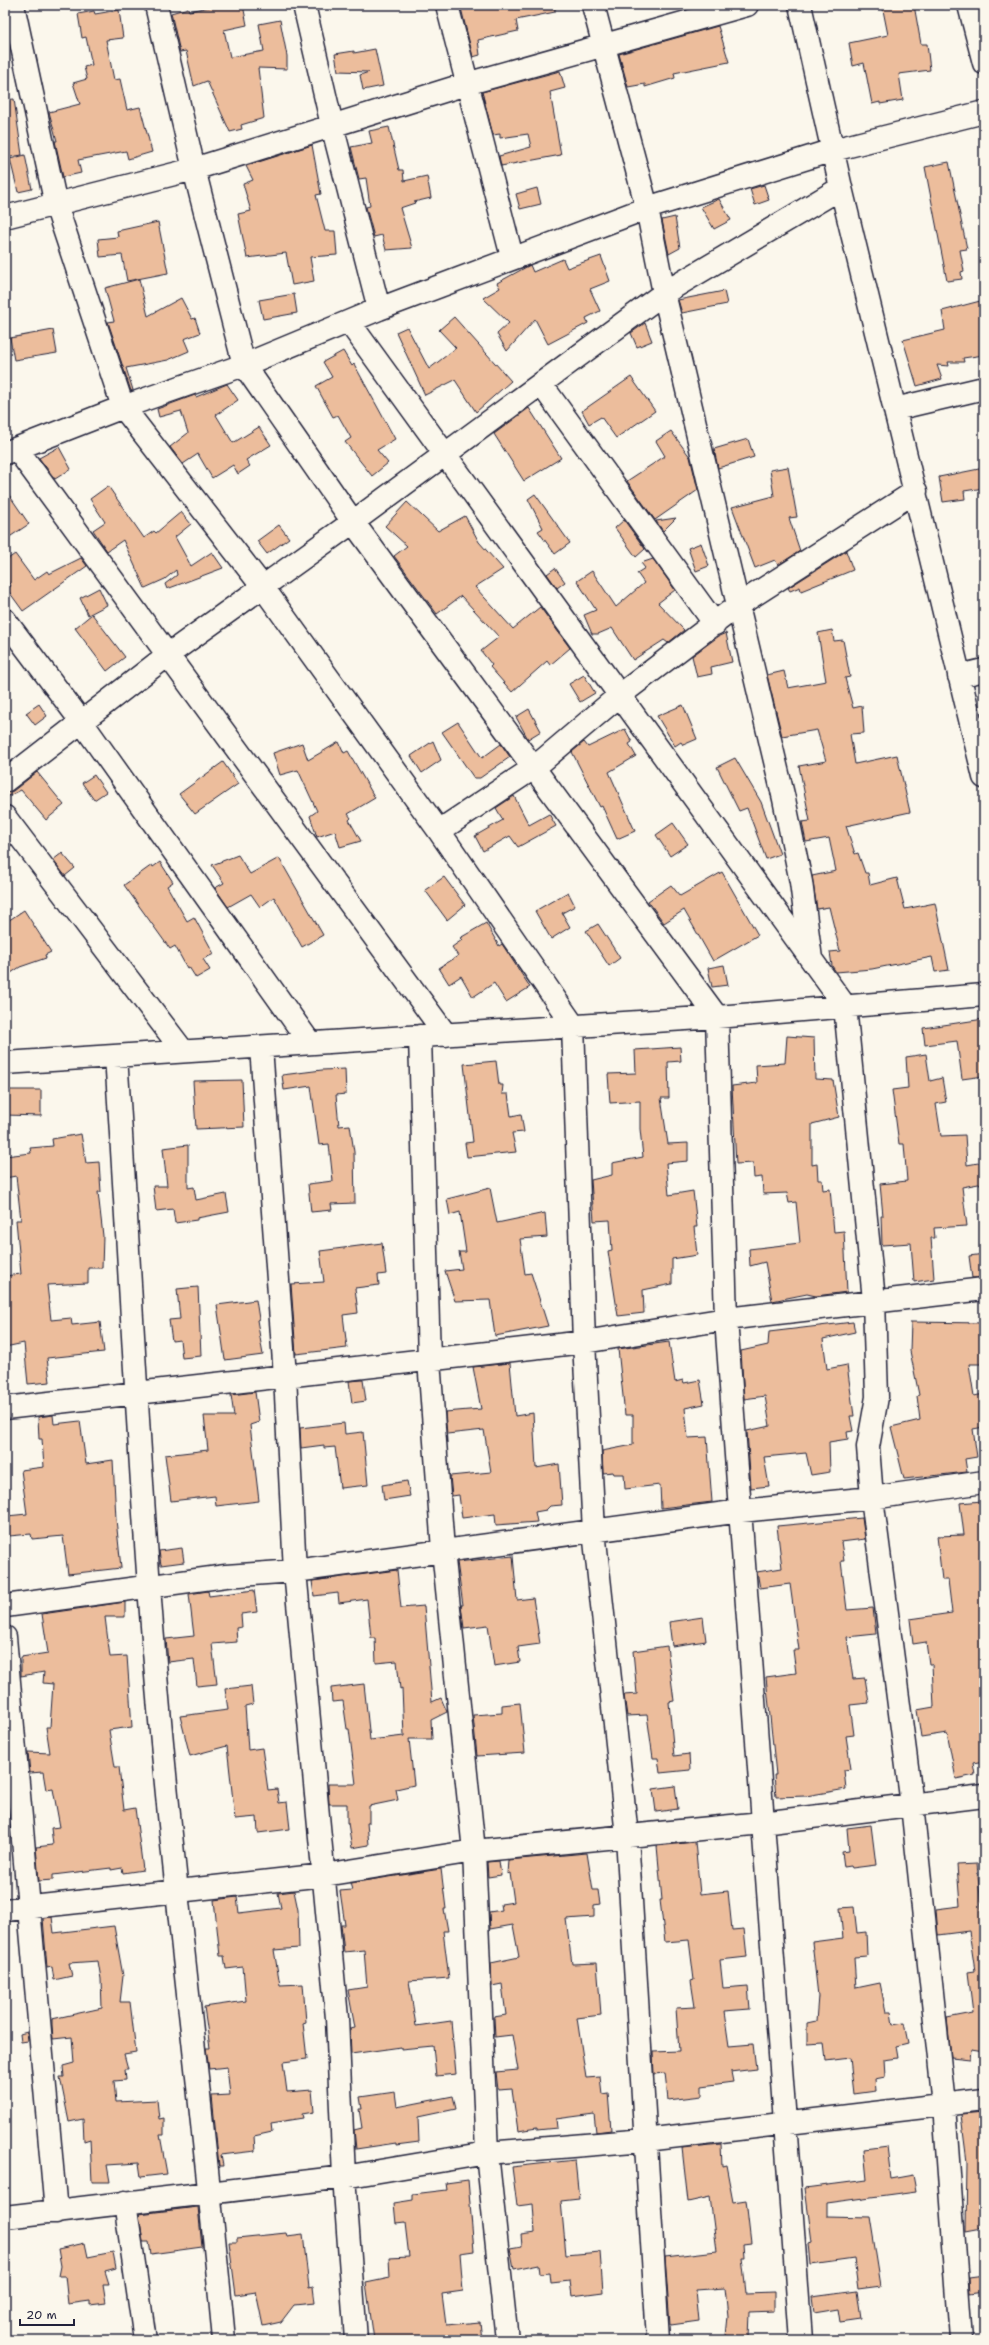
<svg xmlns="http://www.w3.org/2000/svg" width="989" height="2345" font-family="'Shantell Sans',sans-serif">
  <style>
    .building { fill: #ecbd9c; stroke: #22223b }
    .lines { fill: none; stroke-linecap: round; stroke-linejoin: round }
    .minor-casing { stroke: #22223b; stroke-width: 25 }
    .minor { stroke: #fbf7ec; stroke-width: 22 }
  </style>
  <rect width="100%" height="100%" fill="#fbf7ec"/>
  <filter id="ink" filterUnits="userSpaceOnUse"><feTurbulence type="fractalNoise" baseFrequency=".025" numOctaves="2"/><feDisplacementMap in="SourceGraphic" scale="8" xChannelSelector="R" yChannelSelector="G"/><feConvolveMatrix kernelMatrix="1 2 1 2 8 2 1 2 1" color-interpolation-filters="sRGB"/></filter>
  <g filter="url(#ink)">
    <path class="building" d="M221,5H243L247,25L224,30L230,57L264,51L259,24L280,20L287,56V69L258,68L264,118L241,125L242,129L230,132L207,81L194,86L186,51L180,52L171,13L188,8L189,11Z
      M473,5H555V12L516,20L518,31L478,40L480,55L473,57L461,8Z
      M882,5H914L921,44H927L930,70L899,74L903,100L880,104V102L872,104L864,63L853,66L849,43L888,35Z
      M119,10L123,38L106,40L114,80L120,79L127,110L140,107L152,152L128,159L126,151L78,160L81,173L63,177L55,141H57L49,112L80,104L73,83L87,79L84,67L92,65L86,37L82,38L78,14L94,11L95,14Z
      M718,26L729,62L674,73L675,78L645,87V84L628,87L619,54Z
      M375,49L383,86L363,90L360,75L369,72L338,71L335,54L354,51V53Z
      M560,71L565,88L550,92L561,155L501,166L499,156L531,147L528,134L500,138V134L493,135L482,92Z
      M14,99L22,155L5,158V100Z
      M389,127L399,170H403L404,181L427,176L431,198L414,202L415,203L400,208L412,248L386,250L382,235L374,237L366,207L370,206L366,178L359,179L351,147L372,143L369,131Z
      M312,145L321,194L316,195L325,231H335L337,255L310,257L314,281L292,285L286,253L247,258L238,214L251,211L243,184L253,180L246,166Z
      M25,155L32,189L18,192L10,159Z
      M949,162L967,249L960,250L964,271L961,272L962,279L947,281L925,167Z
      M764,185L769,200L755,205L750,189Z
      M537,188L541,204L520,209L516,194Z
      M719,199L731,220L714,229L701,207Z
      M675,217L680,248L669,254L662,220Z
      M158,222L168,273L127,281L122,255L100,257L98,239L118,237L117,231Z
      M601,256L610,281L590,289L600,311L586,318L588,323L548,344L535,319L507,351L497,334L509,323L483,298L500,288L497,283L530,265L533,272L563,259L567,268Z
      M139,279L148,316L181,298L192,319L195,318L200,333L184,339L189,351L168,360L126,368L133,390L131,391L108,322L114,321L105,288Z
      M724,291L727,304L682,313L678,300Z
      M294,294L297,313L263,319L259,300Z
      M984,300V355L963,358L964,362H948L949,366L937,365L942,379L917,386L903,340L945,330L942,311Z
      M454,317L511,381L476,412L455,380L425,395L396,332L407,327L429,369L456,348L439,330Z
      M645,323L652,341L637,347L631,333Z
      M53,330L57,353L14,360L10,338Z
      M343,351L352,366L354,364L395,439L377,450L388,463L372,476L345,442L351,438L338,415L333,417L316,386L332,377L323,362Z
      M631,377L655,411L616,438L601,417L589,424L582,411Z
      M227,384L238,400L216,415L233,443L259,427L271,445L246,460L250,466L238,474L233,465L212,478L198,454L183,464L170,447L188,433L181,411L159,417L157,409L195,395L196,397Z
      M529,408L561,458L524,481L494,434Z
      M671,431L690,457L698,490L655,520L627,481L665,456L656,441Z
      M748,439L754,457L718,468L714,449Z
      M59,447L71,469L55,479L39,458Z
      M788,467L797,517L789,518L800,551L778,565L775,560L755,568L732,507L774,496L770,470Z
      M984,468V488L964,491L965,499L943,502L939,477Z
      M108,486L144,538L154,531L156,533L181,512L191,524L175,537L191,566L212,552L223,568L167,589L165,584L177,575L176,570L165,579L145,588L123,540L107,551L93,530L105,522L90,499Z
      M5,489L29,524L5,540Z
      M535,494L570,543L555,554L538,531L543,528L528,499Z
      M407,502L438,531L465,516L479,542L503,569L475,587L513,629L540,607L570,648L550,665L547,661L512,692L490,667L492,665L481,651L499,637L461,596L437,614L394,556L407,546L385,526Z
      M676,518L663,531L656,521Z
      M624,520L645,549L636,557L615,528Z
      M279,525L289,538L267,554L257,541Z
      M701,543L709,566L696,571L688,548Z
      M846,551L853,570L801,591L800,587L790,591L788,588Z
      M15,554L34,580L47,571L49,574L81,558L87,566L23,611L7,589L11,586L5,577V561Z
      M653,559L675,590L658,603L684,630L668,643L664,640L633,660L612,628L598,634H592L584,615L596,610L577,581L592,571L616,607L644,583L637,573L645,568L641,563Z
      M555,568L565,582L557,588L547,574Z
      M99,588L107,605L88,615L80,598Z
      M92,614L125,657L107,671L75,628Z
      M832,630L834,641L843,640L850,677L845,678L853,708L862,706L864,733L850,734L855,764L897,755L910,812L846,826L855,854L858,853L865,873H868L870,885L897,878L905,909L935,903L949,970L935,972L932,957L872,969L836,972L832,966L830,952L840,951L829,907L817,909L812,876L836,871L829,838L806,842L802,822L810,821L799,766L826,761L817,730L782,736L767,675L784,671L788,688L826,681L818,633Z
      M726,633L732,662L711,667L712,674L697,677L692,656L719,636Z
      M584,675L595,693L580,702L569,684Z
      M39,704L47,716L35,725L26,713Z
      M683,705L697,739L683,745L681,742L675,746L657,716Z
      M529,709L541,731L528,739L516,717Z
      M458,722L482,758L501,744L510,757L480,778H474L442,732Z
      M625,729L632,742L629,744L636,756L609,772L635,831L617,839L602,806L600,807L572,752L584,742L588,747Z
      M433,741L441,760L422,773L411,756Z
      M339,742L344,753L348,751L375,798L348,814L351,818L349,820L361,841L340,847L335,831L317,837L310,816L317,811L298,770L280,775L273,753L302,743L308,760Z
      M735,758L761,802L780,854L766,859L747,808L739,811L717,767Z
      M223,762L238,784L195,814L179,794Z
      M37,772L64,805L46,820L21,790L5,798V793L13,791Z
      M94,775L106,792L94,800L82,783Z
      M514,796L529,825L549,814L556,826L518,847L510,836L483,851L475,836L503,820L496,808Z
      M673,823L688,844L670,856L656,835Z
      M62,853L75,868L65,876L53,860Z
      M238,855L250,874L279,858L323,935L302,947L274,897L260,907L251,894L228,907L215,888L224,883L212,865Z
      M160,862L173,882L167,886L187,921L194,917L214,954L203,959L210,970L196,978L189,967L187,968L175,946L170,949L124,885L152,865L153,867Z
      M722,872L758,935L713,961L684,910L664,923L648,901L671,885L680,896Z
      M444,877L465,905L447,920L425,890Z
      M568,892L575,906L562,913L570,927L551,939L535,911Z
      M24,910L51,952L45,955L46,958L20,967L5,977V923Z
      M486,923L499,946L502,944L530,987L506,1002L494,983L473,997L461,976L449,984L439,968L458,956L452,947L462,940L460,938Z
      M598,924L620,958L609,966L586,931Z
      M724,965L728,985L712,987L708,968Z
      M984,1019V1076L962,1079L957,1041L925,1045L923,1028Z
      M787,1036L814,1038L815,1079L833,1080L839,1117L812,1124V1165L817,1164L818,1180H822L823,1190L830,1189L834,1232L844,1231L847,1292L816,1296L807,1294L772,1301L765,1262L750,1266L749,1249L800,1243L796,1202L789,1203L787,1193L763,1194L762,1177L754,1178L753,1163L736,1164L732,1086L757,1083L756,1065L785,1063Z
      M680,1047L681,1061L668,1062L669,1098H661L668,1144L688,1143V1161L666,1163L669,1195L693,1191L697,1227H694L697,1255L672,1259V1284L643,1290L644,1313L618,1316L608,1251L612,1250L610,1220L594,1221L591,1180L612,1175V1163L643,1157L640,1129V1101L610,1103L608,1074L636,1073L635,1050Z
      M926,1054L930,1081L942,1078L946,1102L936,1104L941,1136L965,1135L967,1165L984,1162V1183L962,1187L967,1226L934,1228L935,1238H931L934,1279L914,1282L911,1243L882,1245L881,1216H883L880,1184L907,1181L904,1144H899L892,1090L908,1088L906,1057Z
      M496,1061L499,1085H503L502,1094H508L511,1116L521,1114L524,1132L512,1133L516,1152L467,1157L465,1143L473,1142L464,1064Z
      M345,1069L346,1094L336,1095L339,1126L350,1125L354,1152L355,1203L331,1204L332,1210L311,1212L308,1184L333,1181L329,1144L319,1145L311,1086L284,1090L282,1075L322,1070Z
      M242,1080L244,1127L196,1129L193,1081Z
      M8,1090H41V1116L5,1115V1092H8Z
      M81,1134L86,1163L99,1162L101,1192H98L103,1236L102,1268H88V1283L47,1285L51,1320L71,1318L72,1325L100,1322L104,1352L47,1358L50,1382L28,1384L24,1343L5,1347V1276L21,1274L16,1220H21L16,1176L5,1178V1156L31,1153L30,1148L53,1146L52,1139Z
      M188,1145V1188L194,1187L196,1200L226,1194L229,1212L197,1218V1220L175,1223L173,1209L156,1211L153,1186H167L163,1148Z
      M490,1188L497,1223L545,1213L547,1237L520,1239L525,1274L531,1273L548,1326L495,1336L490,1300L455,1301L445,1271L462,1269L459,1252H466L460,1212L450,1215L447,1199Z
      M382,1243L386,1274L378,1275L379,1285L355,1288L358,1313L343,1315L347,1348L296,1354L291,1284L324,1282L320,1251Z
      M984,1254V1277L972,1278L969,1256Z
      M198,1287L201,1356L182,1358L180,1340L172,1341L169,1320L180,1319L177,1289Z
      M256,1300L259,1319L257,1320L263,1355L225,1360L217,1305Z
      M853,1322L855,1332L823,1339L827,1369L847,1365L854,1416H850L853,1431L847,1432L848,1439L829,1442L830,1472L811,1475L806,1453L764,1457L769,1486L751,1488L747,1431L770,1426L765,1396L744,1399L741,1351L768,1345L769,1332Z
      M911,1322L984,1323V1364H969L974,1396L984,1394V1427L973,1429L977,1457L965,1459L967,1472L904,1479L891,1427L920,1420L917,1396L919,1395L910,1351Z
      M669,1342L675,1382L683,1380L684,1383L700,1380L704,1404L685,1408L688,1438L707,1437L712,1502L661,1508L660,1485L625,1489L624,1474H614L613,1472L603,1473L602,1451L633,1445V1415H625L618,1349Z
      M510,1363L515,1416L533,1413L536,1468L559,1464L562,1505L550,1506L546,1510L535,1512L537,1522L496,1525L495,1514L462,1518L459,1495L452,1496L450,1476L491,1472L484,1430L447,1434L445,1412L481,1409L473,1367Z
      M363,1380L366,1401L352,1403L349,1381Z
      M255,1392L259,1422L250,1425L259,1501L216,1506L215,1496L171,1501L165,1455L208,1450L204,1416H234L231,1395Z
      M53,1415L54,1424L80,1421L86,1464L113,1460L116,1519L121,1568L68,1574L63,1536L32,1539L31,1534L9,1536L7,1516L27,1514L21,1470L44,1467L42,1439H39L38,1417Z
      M344,1423L345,1434L363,1432L368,1485L340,1488L335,1447L324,1448V1445L301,1448L300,1428Z
      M407,1481L410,1496L384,1500L382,1485Z
      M982,1501L984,1581H980L984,1616V1761L973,1763L975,1775L956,1779L947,1733L921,1737L917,1710L934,1707L932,1664H929L926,1642L913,1644L910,1619L952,1613L948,1580H942L937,1536L964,1535L960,1503Z
      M862,1518L865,1539L841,1542L844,1561H841L847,1610L873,1608L876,1634L847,1637L853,1679L865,1678L869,1703L850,1705L854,1735L846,1736L851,1769L844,1770L846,1789L806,1796L776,1797L774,1775H776L766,1677L796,1673L793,1650H799L790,1584L760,1588L757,1572L782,1568L777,1526Z
      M182,1548L184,1562L161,1565L159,1551Z
      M513,1556L517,1600L533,1598L540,1644L518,1647L520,1662L494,1666L488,1625L464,1628L461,1605H463L457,1562Z
      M397,1570L401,1608L424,1606L432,1702L441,1698L447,1712L431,1720L432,1739H409L414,1785L396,1789L398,1800L369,1806V1823H367L369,1845L352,1848L348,1823H347V1804H329L328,1784H356L349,1729H347L343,1701L332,1702L331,1688L364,1684L370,1740L404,1736L402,1688L400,1689L397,1661L376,1663L375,1638H371L367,1599L339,1603L338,1593L314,1596L312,1581Z
      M254,1590L257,1612L241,1614L242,1627L236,1628L237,1642L212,1644L217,1684L197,1686L194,1659L168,1662L166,1639L194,1636L189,1594L208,1591L209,1596Z
      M125,1602V1617H105L110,1657L127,1656L132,1727L109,1730L115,1767H119L124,1810L135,1808L143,1870L123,1873L122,1868L111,1870V1868L53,1875V1880L39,1881L36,1847L53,1845L51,1828L60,1827L53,1789L46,1790L43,1772L30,1773L28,1752L50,1753L46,1727H50L53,1684L43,1683L44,1672L21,1676V1657L48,1653L42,1614Z
      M703,1617L706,1641L672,1646L669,1622Z
      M667,1646L674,1701L669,1702L674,1756L689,1754L690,1770L660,1773L658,1758H653L647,1715L627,1716L624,1695L637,1694L633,1651Z
      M251,1686L253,1704L245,1706L248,1750L262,1748L268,1790L277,1789L279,1803L287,1802L290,1829L258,1833L257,1817L235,1819L227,1746L190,1756L180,1716L228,1710L225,1689Z
      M520,1703L525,1753L477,1756L473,1715L502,1713V1705Z
      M675,1786L678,1809L656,1812L653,1789Z
      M871,1825L876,1865L852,1868L851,1866L844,1867L842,1852L849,1851L847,1828Z
      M695,1842L700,1894L728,1891L732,1930L744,1929L747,1957L720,1960L723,1988L748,1986L750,2009L724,2011L729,2046L753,2044L756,2069L731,2072L733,2082L702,2086V2096L668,2100L665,2073L654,2074L653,2052L679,2051L676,2008L695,2007L691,1981L694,1980L689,1940L665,1942L660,1900H662L657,1846Z
      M587,1853L593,1890H598L600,1904L594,1905V1917L566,1919L572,1964L597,1963L601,2015L577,2018L586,2078L600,2077L602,2094L608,2093L611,2130L596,2132L594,2114L556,2119L557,2128L537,2130V2128L518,2131L512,2089L498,2090L496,2072L518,2070L512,2035L495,2037L494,2017L506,2015L502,1984L492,1986L491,1963L519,1957L513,1925L490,1929L489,1912L502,1910L501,1904L514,1902L510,1873L507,1874L508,1860Z
      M499,1861L501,1875L488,1877L487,1862Z
      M977,1864L982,1919H984V2052L971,2050L970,2059L951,2057L947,2018L973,2013L968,1972L975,1971L969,1931L938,1935L936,1909L960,1906L957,1865Z
      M441,1869L446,1909H444L448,1931H443L449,1978L409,1981L416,2026L451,2021L456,2074L436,2076L433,2046L401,2049V2047L351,2054L350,2029L355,2028L348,1990L367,1987L364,1950L344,1952L341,1925H345L340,1891L352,1890L350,1883Z
      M294,1891L298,1910L299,1948L274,1950L280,1985L303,1984L306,2022L303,2023L307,2059L283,2062L287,2092L312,2090L314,2112L302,2114L303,2118L271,2123L272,2132L254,2136L255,2151L221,2155L223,2166H219L212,2096L230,2095L227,2067L209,2069L206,2048H210L204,2007L246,2001L243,1967L226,1969L224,1956H220L214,1900L237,1897L239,1913L281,1908L278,1893Z
      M854,1907L857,1933L866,1932L867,1956L854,1957L856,1988L880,1983L886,2012H891L893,2025L904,2023L908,2043L896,2046L898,2058L884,2060L885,2077L875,2079L876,2091L854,2094L850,2058L826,2061L824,2043L807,2044V2024L816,2022L818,1996L812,1942L843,1938L840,1908Z
      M52,1917L54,1933L114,1926L123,1976L120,2002H130L136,2052L124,2054L128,2069H125L126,2080L114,2081L116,2102L157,2100L159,2119L164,2118V2135H160L167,2174L141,2177L139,2163L107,2165L110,2182H92L90,2139L84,2141L83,2119L69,2122L60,2077H64L63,2066L74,2063L72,2037L53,2039L52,2025V2019L102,2008L101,1979L98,1961L69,1963L72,1976L54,1980L52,1967L47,1968L43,1918Z
      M27,2032L28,2041L21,2042L20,2034Z
      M395,2092L397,2107L453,2096L456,2109L418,2117L419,2142L396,2145V2143L356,2149L354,2130L362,2128L359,2109H362L360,2097Z
      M984,2113V2218L981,2219L982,2229L966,2232L967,2162L961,2115Z
      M721,2144L722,2166L726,2165L733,2202L746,2200L751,2243L743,2244L744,2258H742L746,2293L774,2292V2311L750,2312L749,2338L726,2336L728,2316L725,2288L696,2290L699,2321L670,2325L665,2257L717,2251L710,2197L688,2202L682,2148Z
      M887,2146L891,2179L913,2175L916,2191L826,2203V2216L870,2217L881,2286L858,2289L854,2259L811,2265L809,2243L812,2242L805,2188L867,2180L864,2149Z
      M575,2160L579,2199L561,2201L566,2255L600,2252L603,2292L572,2296L570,2281L551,2283L550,2273L540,2274L539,2264L514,2269L510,2248L522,2246L521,2235L535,2233L533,2204L517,2206L512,2167Z
      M468,2180L474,2251L460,2253L463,2291L442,2294L446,2325L480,2322L482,2340H374L366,2283L390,2278L389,2258L409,2257L405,2223L396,2224L394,2203L413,2200V2194L447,2190L446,2183Z
      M198,2207L202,2247L151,2254L149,2242H143L139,2214Z
      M286,2233L287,2236L303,2234L309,2288L313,2287L315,2303L294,2305L281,2322L263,2326L256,2292L236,2295L229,2242H237V2238Z
      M85,2243L88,2257L113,2252L116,2268L105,2271L109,2284H103L106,2303L90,2305V2301L68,2304L65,2276H59L61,2266L58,2249Z
      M984,2276V2291L970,2293L969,2278Z
      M857,2291L861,2319L840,2322L838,2309L814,2313L812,2297Z"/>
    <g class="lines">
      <defs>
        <path id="minor" d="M13,5L56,205L123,407L262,586L439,831L573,1025L584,1342L594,1531L627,1836L658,2340
          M156,5L194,169L244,365L353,522L717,1017L726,1319L801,2340
          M304,5L332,125L379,309
          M447,5L512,257
          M593,5L647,208L664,293L784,799L801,882L811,959
          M800,5L841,188L984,777
          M969,5L984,63
          M5,217L194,169L466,84L747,5
          M349,322L845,1006L874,1300L877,1397L868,1447L872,1498L912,1805L944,2105L961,2340
          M541,384L715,624
          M895,409L984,388
          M17,449L446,1035
          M5,453L123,407L244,365L379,309L647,208L833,150L984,112
          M5,620L81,721L310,1043
          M959,676L984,670
          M5,781L169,654L353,522L664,293L841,188
          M5,817L183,1051
          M439,831L535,767L620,695L737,606L916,491
          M420,1036L429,1360L443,1550L474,1851L487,2153L507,2340
          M261,1047L285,1376L295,1571L337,2018L344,2177L356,2340
          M116,1056C128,1233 136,1409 149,1586C167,1838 201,2089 224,2340
          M5,1063L717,1017L984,995
          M5,1408L584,1342L726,1319L984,1289
          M5,1606L226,1576L295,1571L741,1511L872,1498L984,1482
          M5,1637L56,2212
          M5,1910L324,1875L474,1851L762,1823L984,1796
          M125,2202L145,2340
          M5,2217L344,2177L487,2153L645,2140L984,2100"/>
      </defs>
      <use href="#minor" class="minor-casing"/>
      <use href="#minor" class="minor"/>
    </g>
  </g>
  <rect width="989" height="2345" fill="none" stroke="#fbf7ec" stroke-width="20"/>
  <rect x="10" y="10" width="969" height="2325" fill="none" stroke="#22223b" stroke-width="1.5" filter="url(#ink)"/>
  <path d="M20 2319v6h54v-6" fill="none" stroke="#22223b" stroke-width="2"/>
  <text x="26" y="2319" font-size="12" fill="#22223b" stroke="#fbf7ec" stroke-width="3" paint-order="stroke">20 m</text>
</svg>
